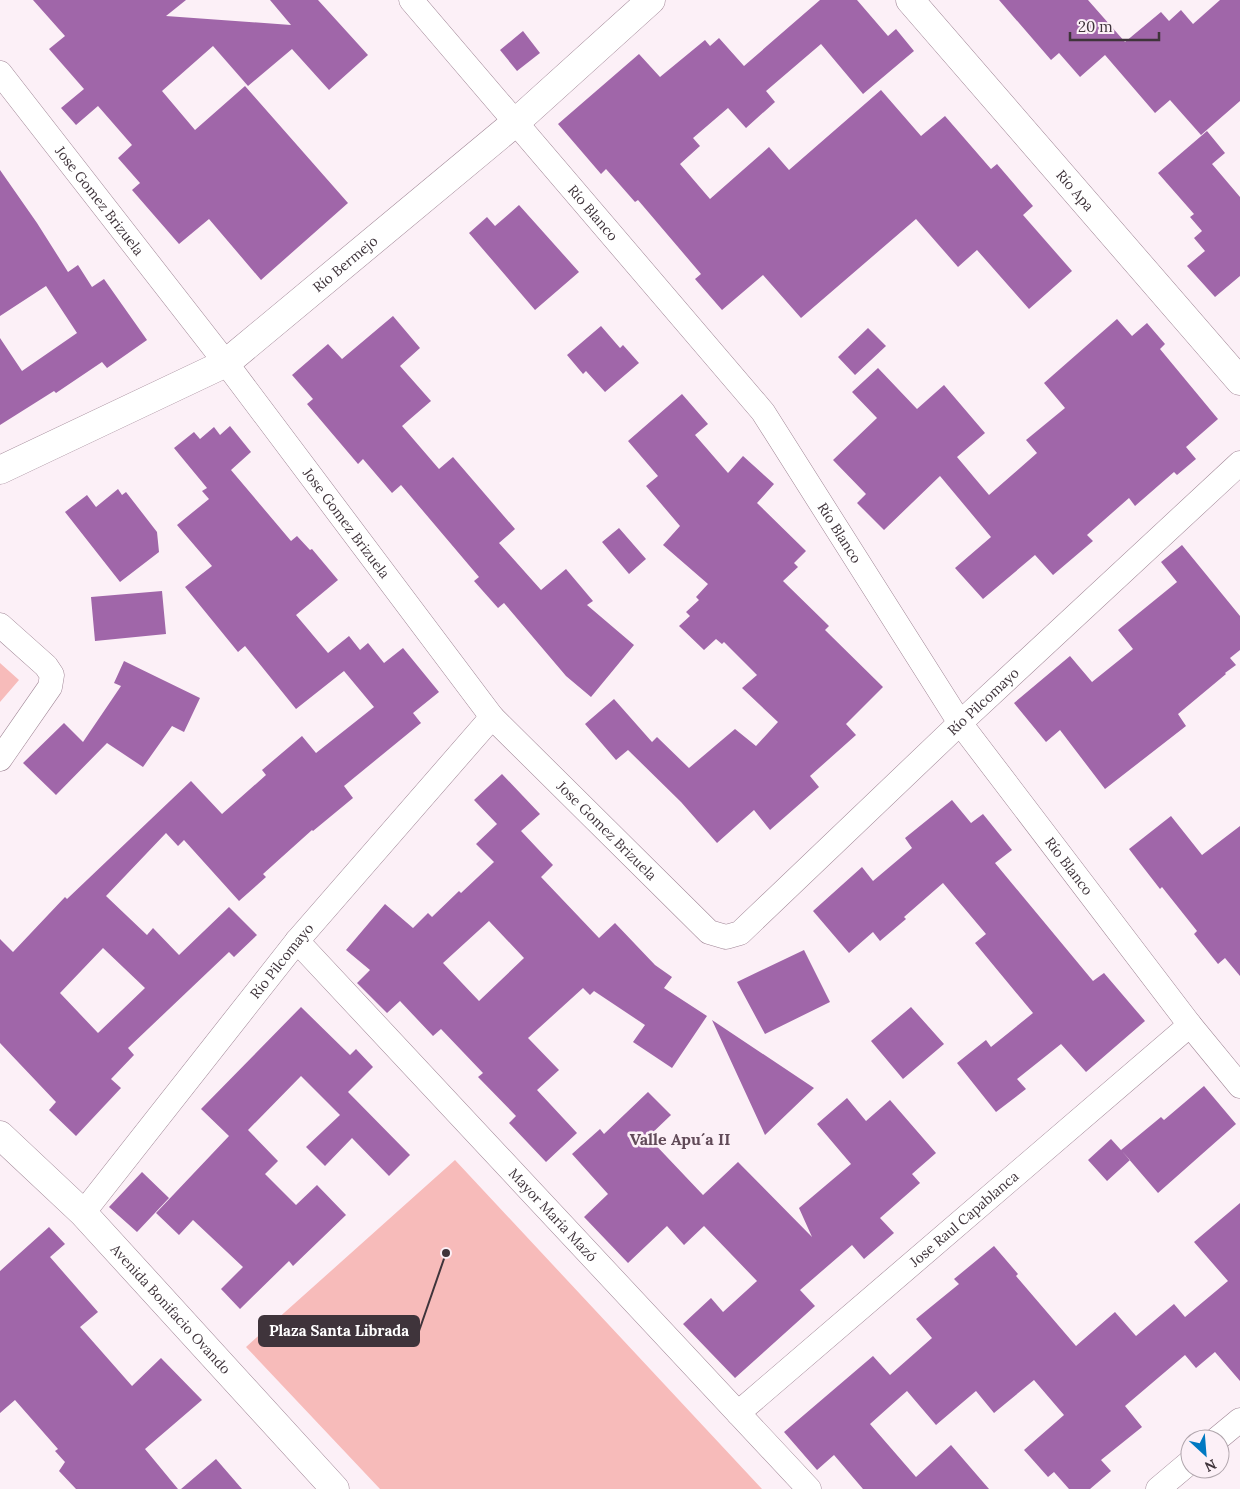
<svg xmlns="http://www.w3.org/2000/svg" width="1240" height="1489" font-family="Lora,serif">
  <style>
    .green { fill: #f7bbba }
    .building { fill: #a066a9; fill-rule: evenodd }
    .lines { fill: none; stroke-linecap: round; stroke-linejoin: round }
    .minor-casing { stroke: #a08696; stroke-width: 25 }
    .tertiary-casing { stroke: #a08696; stroke-width: 29 }
    .secondary-casing { stroke: #a08696; stroke-width: 29 }
    .minor { stroke: #fff; stroke-width: 24 }
    .tertiary { stroke: #fff; stroke-width: 28 }
    .secondary { stroke: #fff; stroke-width: 28 }
    .labels { text-anchor: middle; stroke-width: 5; stroke-linejoin: round; paint-order: stroke }
    .street-label { font-size: 14px; fill: #3f343b; stroke: #fcf0f7 }
    .quarter-label { font-size: 16px; font-weight: bold; fill: #614a58; stroke: #fcf0f7 }
    .leader { fill: none; stroke: #3f343b; stroke-width: 2 }
    .callout-dot { fill: #3f343b; stroke: #fcf0f7; stroke-width: 2 }
    .callout { fill: #3f343b; stroke: #3f343b; stroke-width: 2 }
    .callout-label { font-size: 15px; text-anchor: middle; font-weight: bold; fill: #fff }
  </style>
  <rect width="100%" height="100%" fill="#fcf0f7"/>
  <path class="green" d="M0,663L19,680L0,702Z
    M455,1160L762,1489H380L246,1347Z"/>
  <path class="building" d="M33,0H186L166,16L291,25L270,0H318L368,55L329,90L292,49L248,86L213,46L162,91L195,130L245,86L348,203L261,280L209,219L179,244L132,190L140,183L118,158L132,145L98,106L76,125L61,108L84,89L49,49L65,36Z
    M820,0H857L888,36L896,29L914,51L863,94L821,44L766,91L775,102L746,128L728,108L693,138L700,146L680,164L710,199L769,147L789,170L881,90L921,136L945,116L991,169L997,164L1033,206L1023,215L1072,271L1029,309L977,250L958,267L916,219L801,318L763,275L722,310L695,279L701,274L638,200L635,202L606,169L601,174L558,124L639,54L660,77L705,40L710,46L719,38L744,66Z
    M999,0H1088L1125,42L1161,12L1169,21L1181,10L1193,24L1220,0H1240V101L1201,135L1170,100L1155,113L1105,55L1080,77L1059,53L1051,60Z
    M523,31L540,53L517,71L500,50Z
    M1207,131L1225,153L1212,164L1240,197V276L1215,297L1187,266L1205,251L1194,238L1202,231L1190,217L1194,214L1158,173Z
    M0,170L37,223L68,272L78,265L92,287L104,279L147,340L107,368L102,362L56,393L54,391L0,425V338L22,371L77,333L46,286L0,316Z
    M519,205L579,272L535,310L469,233L487,217L495,226Z
    M393,316L420,348L400,366L431,401L402,426L439,469L453,457L515,529L499,543L541,590L566,569L593,601L587,605L634,645L591,697L566,676L504,603L498,608L474,581L479,577L401,485L392,493L363,459L358,464L307,404L313,399L292,375L328,344L342,359Z
    M1117,319L1132,336L1147,323L1165,344L1160,349L1218,419L1186,447L1196,459L1177,475L1174,472L1135,506L1129,498L1087,535L1093,541L1053,575L1035,555L983,599L955,568L991,537L940,476L884,530L857,503L866,494L833,460L877,418L852,392L878,368L917,409L944,385L985,433L957,457L989,495L1037,453L1026,440L1065,408L1044,383Z
    M601,326L620,348L623,345L639,363L605,392L586,371L583,374L567,355Z
    M868,328L886,346L855,375L838,357Z
    M682,394L708,424L695,435L728,473L743,456L774,484L757,503L806,551L794,563L798,567L783,581L829,626L825,630L883,687L846,724L856,735L810,776L819,787L770,830L754,810L717,843L681,802L628,750L616,760L585,724L614,699L652,742L657,737L689,768L735,729L756,746L778,722L742,688L757,675L724,642L722,644L716,639L704,650L679,626L690,616L686,612L699,600L696,597L708,584L663,545L680,526L646,486L658,476L628,441Z
    M230,426L251,452L231,470L291,541L297,536L310,550L312,549L338,580L296,615L328,653L349,636L360,650L368,643L384,663L403,648L439,692L413,713L421,723L344,786L353,798L313,831L312,830L263,874L266,877L239,901L184,840L178,846L166,833L106,896L147,935L153,928L179,955L229,907L257,935L234,957L229,952L128,1048L134,1055L111,1079L121,1088L76,1136L49,1110L56,1102L0,1043V939L13,952L65,897L67,899L191,781L222,814L266,775L262,770L302,736L316,753L374,707L344,671L296,709L245,646L238,652L185,587L212,566L177,525L209,499L202,491L207,488L174,448L194,432L200,439L214,427L220,435ZM103,948L145,988L98,1033L60,993Z
    M118,489L122,495L126,492L157,532L159,552L120,582L65,512L87,495L96,507Z
    M619,528L646,559L629,574L602,542Z
    M1182,545L1240,616V650L1230,658L1236,665L1225,673L1226,674L1178,714L1186,726L1105,789L1060,730L1046,742L1014,703L1070,656L1092,682L1133,649L1118,630L1177,582L1161,562Z
    M162,591L166,634L95,641L91,597Z
    M124,661L200,698L184,732L172,726L143,767L107,743L56,795L23,763L64,723L83,742L121,686L114,683Z
    M502,774L540,814L521,831L553,865L541,877L599,938L615,923L655,965L672,977L664,988L707,1016L672,1068L633,1042L645,1025L594,991L590,995L583,988L528,1038L559,1070L537,1090L577,1133L546,1162L509,1123L516,1116L478,1077L483,1073L441,1029L433,1036L400,1001L387,1013L357,983L370,970L346,950L385,904L413,928L428,913L432,917L459,891L461,893L494,862L476,844L497,824L474,800ZM489,921L524,958L479,1001L443,963Z
    M952,800L971,823L983,814L1012,850L995,863L1093,981L1104,973L1145,1021L1086,1072L1061,1044L1017,1079L1026,1089L996,1112L957,1063L986,1040L991,1047L1033,1013L975,943L986,934L943,883L904,917L906,919L880,941L873,932L849,953L813,911L862,867L873,881L912,848L905,838Z
    M1171,816L1202,855L1240,826V976L1225,958L1218,964L1194,934L1197,931L1162,887L1160,889L1129,849Z
    M804,950L830,1002L765,1034L737,982Z
    M301,1007L350,1055L356,1049L373,1067L348,1092L410,1155L389,1176L352,1138L325,1166L306,1147L340,1115L301,1076L248,1130L278,1161L265,1174L296,1205L317,1185L346,1215L293,1266L289,1261L240,1309L221,1289L243,1267L193,1220L179,1235L156,1213L229,1136L201,1109Z
    M911,1007L944,1044L903,1079L871,1041Z
    M712,1020L814,1088L765,1135Z
    M1204,1086L1236,1124L1158,1193L1121,1150L1161,1117L1164,1120Z
    M648,1092L671,1115L648,1137L703,1195L738,1162L812,1237L799,1208L851,1164L817,1124L847,1098L866,1121L890,1100L936,1153L912,1174L920,1183L880,1218L894,1233L864,1259L852,1245L800,1290L815,1306L735,1378L683,1324L711,1298L723,1312L757,1281L704,1226L684,1245L667,1226L628,1263L584,1217L608,1194L572,1154L600,1129L604,1134Z
    M1111,1139L1130,1160L1107,1181L1088,1160Z
    M142,1172L169,1198L137,1232L109,1207Z
    M1240,1203V1381L1215,1352L1196,1368L1185,1355L1125,1406L1142,1427L1101,1460L1111,1471L1090,1489H1069L1054,1472L1048,1477L1024,1450L1064,1415L1034,1380L994,1413L976,1391L936,1425L907,1391L870,1424L916,1477L951,1445L989,1489H863L834,1455L817,1470L784,1432L873,1356L890,1375L932,1338L916,1319L959,1284L954,1279L994,1246L1018,1274L1016,1276L1076,1346L1115,1312L1136,1336L1174,1304L1185,1317L1228,1281L1194,1242Z
    M49,1227L65,1244L50,1257L98,1312L80,1327L132,1386L161,1358L202,1400L145,1449L178,1489H76L59,1471L65,1462L55,1451L58,1449L15,1400L0,1413V1271Z
    M216,1459L242,1489H181Z"/>
  <g class="lines">
    <defs>
      <g id="minor">
        <path id="s1" d="M411,0L763,412L960,723L1190,1025L1240,1086"/>
        <path id="s2" d="M0,73L226,363L492,717L709,932L726,937L740,933L960,723L1240,463"/>
        <path d="M0,625L46,666L52,675L50,687L0,759"/>
        <path id="s3" d="M297,941L809,1489"/>
        <path id="s4" d="M83,1213L297,941L492,717"/>
        <path id="s5" d="M738,1413L1190,1025"/>
        <path d="M1217,1439L1240,1420"/>
        <path d="M1158,1489L1190,1462"/>
      </g>
      <g id="tertiary">
        <path id="s6" d="M910,0L1240,381"/>
        <path id="s7" d="M0,470L226,363L516,122L651,0"/>
      </g>
      <g id="secondary">
        <path id="s8" d="M0,1135L83,1213L335,1489"/>
      </g>
    </defs>
    <use href="#minor" class="minor-casing"/>
    <use href="#tertiary" class="tertiary-casing"/>
    <use href="#secondary" class="secondary-casing"/>
    <use href="#minor" class="minor"/>
    <use href="#tertiary" class="tertiary"/>
    <use href="#secondary" class="secondary"/>
  </g>
  <g class="labels">
    <g class="street-label">
      <text dy="5" stroke="none"><textPath href="#s6" startOffset="252">Río Apa</textPath></text>
      <text dy="5" stroke="none"><textPath href="#s2" startOffset="162">Jose Gomez Brizuela</textPath></text>
      <text dy="5" stroke="none"><textPath href="#s1" startOffset="280">Río Blanco</textPath></text>
      <text dy="5" stroke="none"><textPath href="#s7" startOffset="405">Río Bermejo</textPath></text>
      <text dy="5" stroke="none"><textPath href="#s2" startOffset="568">Jose Gomez Brizuela</textPath></text>
      <text dy="5" stroke="none"><textPath href="#s1" startOffset="685">Río Blanco</textPath></text>
      <text dy="5" stroke="none"><textPath href="#s2" startOffset="1484">Río Pilcomayo</textPath></text>
      <text dy="5" stroke="none"><textPath href="#s2" startOffset="972">Jose Gomez Brizuela</textPath></text>
      <text dy="5" stroke="none"><textPath href="#s1" startOffset="1090">Río Blanco</textPath></text>
      <text dy="5" stroke="none"><textPath href="#s4" startOffset="321">Río Pilcomayo</textPath></text>
      <text dy="5" stroke="none"><textPath href="#s3" startOffset="375">Mayor María Mazó</textPath></text>
      <text dy="5" stroke="none"><textPath href="#s5" startOffset="298">Jose Raul Capablanca</textPath></text>
      <text dy="5" stroke="none"><textPath href="#s8" startOffset="244">Avenida Bonifacio Ovando</textPath></text>
    </g>
    <g class="quarter-label">
      <text x="680" y="1145">Valle Apu´a II</text>
    </g>
  </g>
  <path class="leader" d="M446 1253L419 1331"/>
  <circle class="callout-dot" cx="446" cy="1253" r="5"/>
  <rect class="callout" x="259" y="1316" width="160" height="30" rx="5"/>
  <g class="callout-label">
    <text x="339" y="1336">Plaza Santa Librada</text>
  </g>
  <g transform="translate(1205 1454) rotate(154)"><circle r="24" fill="#fcf0f7" stroke="#b0a5ac"/>
  <path d="M0-4L9 19L0 12L-9 19Z" fill="#0079c2"/>
  <text y="-8" font-size="14" font-weight="bold" text-anchor="middle" fill="#3f343b">N</text>
  </g>
  <path d="M1070 32v8h89v-8" fill="none" stroke="#3f343b" stroke-width="2.5"/>
  <text x="1078" y="32" font-size="15" fill="#3f343b" stroke="#fcf0f7" stroke-width="4" paint-order="stroke">20 m</text>
</svg>
